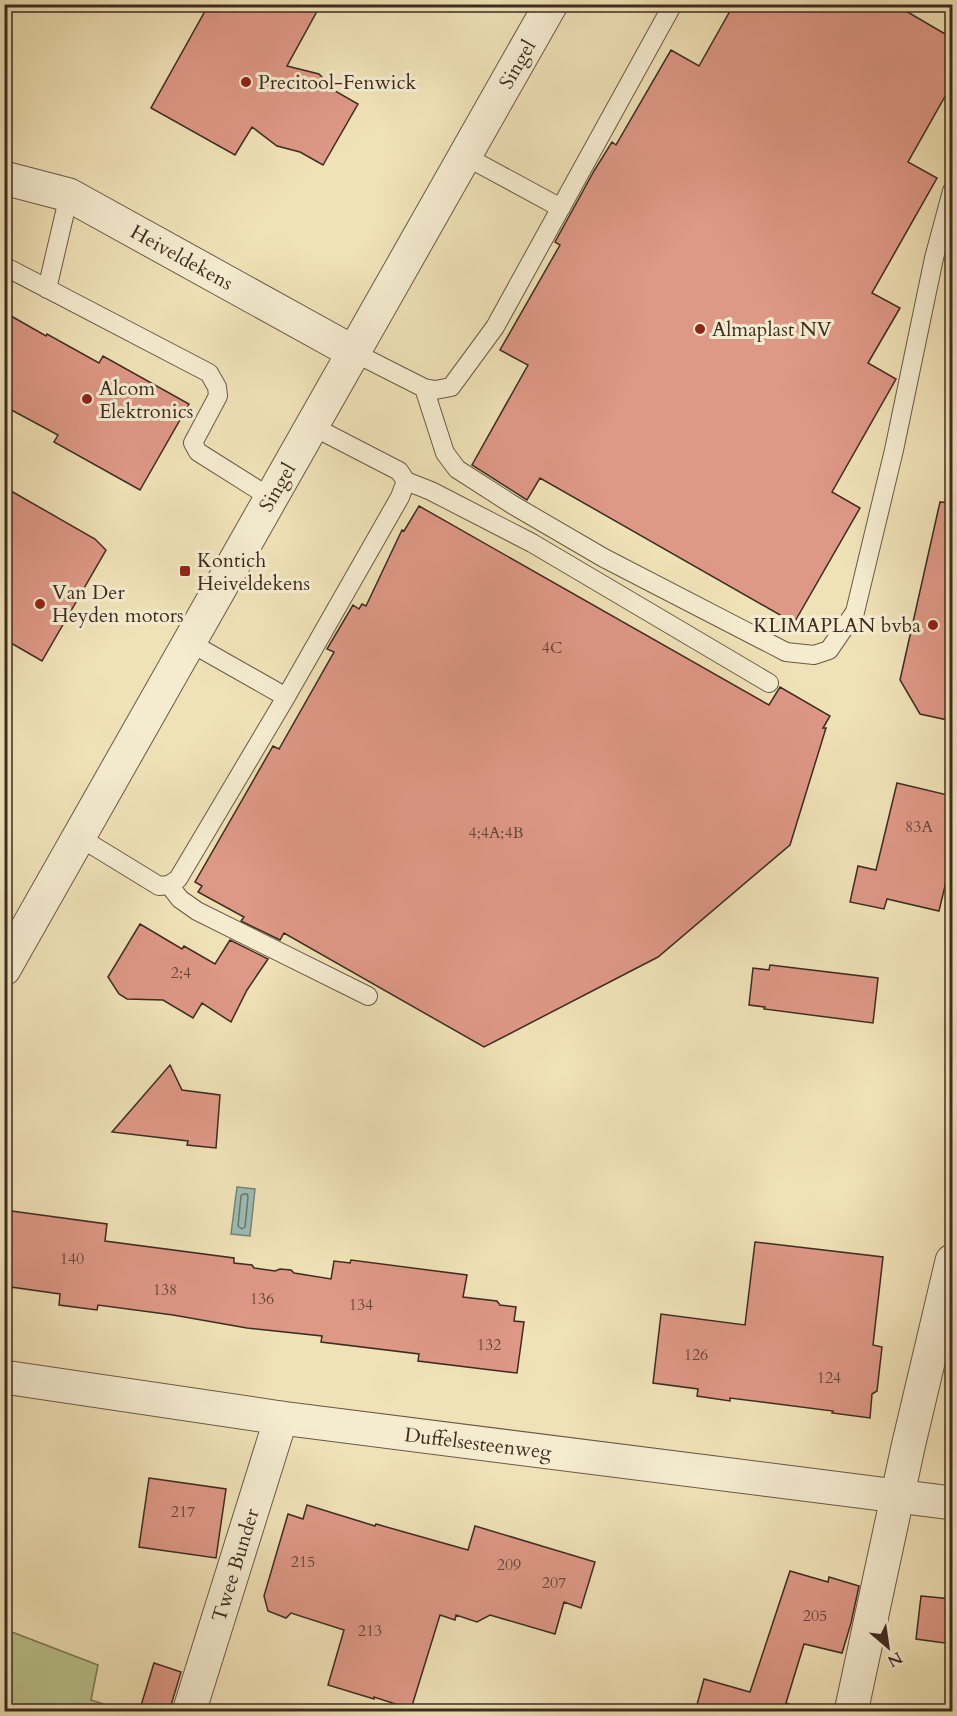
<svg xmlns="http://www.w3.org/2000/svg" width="957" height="1716" font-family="Cardo,serif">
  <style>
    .green { fill: #bac38e; stroke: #7b7858; stroke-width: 1.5 }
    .water { fill: #9bbdb5; stroke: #75837a; stroke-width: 1.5 }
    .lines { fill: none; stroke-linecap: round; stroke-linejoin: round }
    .shore { stroke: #6c746b; stroke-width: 1.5 }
    .building { fill: #de9886; stroke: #3c2c21; stroke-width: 1.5 }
    .service-casing { stroke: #695a46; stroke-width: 20 }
    .minor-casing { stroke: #695a46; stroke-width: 35 }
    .tertiary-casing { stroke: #695a46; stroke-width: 35 }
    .service { stroke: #f5ecd0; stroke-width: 18 }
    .minor { stroke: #f5ecd0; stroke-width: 33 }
    .tertiary { stroke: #f5ecd0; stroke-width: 33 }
    .poi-dot { fill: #8f2418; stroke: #f5ecd0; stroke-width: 2 }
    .labels { text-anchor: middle; stroke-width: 6; stroke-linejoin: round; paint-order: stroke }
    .number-label { font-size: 16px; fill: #64473a }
    .street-label { font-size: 20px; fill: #3c2c21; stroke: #f5ecd0 }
    .poi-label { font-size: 20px; fill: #3c2c21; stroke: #f5ecd0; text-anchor: start }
  </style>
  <rect width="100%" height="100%" fill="#f0e2b7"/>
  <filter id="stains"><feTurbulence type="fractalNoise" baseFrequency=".00333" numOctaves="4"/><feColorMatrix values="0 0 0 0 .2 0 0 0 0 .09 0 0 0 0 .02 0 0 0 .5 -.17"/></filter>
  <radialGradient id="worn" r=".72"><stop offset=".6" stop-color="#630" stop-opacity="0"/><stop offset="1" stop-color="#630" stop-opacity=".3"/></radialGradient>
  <path class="green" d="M4,1629L98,1665L91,1700L125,1711H5Z"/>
  <path class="water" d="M237,1187L255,1189L250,1236L231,1234Z"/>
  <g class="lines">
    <path class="shore" d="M243,1194H247L248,1197L245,1227L242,1229L238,1226L241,1196Z"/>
  </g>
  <path class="building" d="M209,4H321L287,66L319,74L335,91L358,104L323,165L300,152L277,146L252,127L235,155L151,108Z
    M734,4H894L952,38V84L908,162L937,178L872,293L900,308L868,363L896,379L832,492L860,508L794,623L540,478L527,500L472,465L528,365L500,350L560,245L555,242L594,171L612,142L616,145L671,50L699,66Z
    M4,312L46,336L47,334L99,363L103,356L189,404L140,490L54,442L58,435L4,406Z
    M4,487L95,539L106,550L42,661L4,639Z
    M940,502L952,503V721L920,714L900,680Z
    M419,506L769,705L780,687L830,716L823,728H826L790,845L658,957L484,1047L284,933L280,940L241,921L244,917L198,892L202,886L195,882L273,746L279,749L334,652L327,649L353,605L359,609L362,604L366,606L402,530L404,531Z
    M897,783L952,796V857L939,911L887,899L884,909L850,902L858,866L876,870Z
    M140,924L182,949L184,946L215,964L230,940L268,959L247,990L231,1022L202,1003L193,1018L163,1000L127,999L119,994L108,977Z
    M770,965L878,978L873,1023L764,1009L765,1007L749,1005L753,968L769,970Z
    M170,1065L182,1090L220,1095L216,1148L187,1145L188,1141L112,1132Z
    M4,1210L107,1224L105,1241L234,1258V1263L252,1265L254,1268L275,1271L280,1269L291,1270L294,1273L331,1279L334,1261L350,1263L351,1260L467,1275L463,1297L497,1301L500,1305L516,1307L514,1321L524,1322L517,1373L418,1361L419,1354L321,1342L322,1336L247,1328L173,1315L98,1305L97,1310L59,1305L60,1294L4,1286Z
    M755,1242L883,1257L873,1345L882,1347L877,1391L872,1394L870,1418L832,1413L833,1411L730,1398V1401L697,1396L698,1389L653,1383L661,1314L745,1325Z
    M149,1478L226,1489L216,1558L139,1547Z
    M307,1505L375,1526L376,1524L468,1550L475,1526L595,1562L581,1608L564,1602L555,1634L490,1615L477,1622L456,1615L455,1620L440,1615L411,1709L374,1697V1699L328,1685L344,1630L291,1613L286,1618L268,1611L264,1596L288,1514L303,1519Z
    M790,1571L828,1582L829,1577L859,1586L851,1623L842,1653L804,1644L786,1703L789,1704L788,1712H695L704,1679L750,1692Z
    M921,1596L952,1599V1644L916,1639Z
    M154,1663L181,1672L169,1712H139Z"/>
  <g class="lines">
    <defs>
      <path id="service" d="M465,156L561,208
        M4,266L209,373L217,387L218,396L193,443L198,452L271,498
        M47,289L69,195
        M353,352L424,388L435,390L451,387L495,327L673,4
        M424,388L445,453L457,469L513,505L604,558L786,652L814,655L829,650L855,612L894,450L934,258L952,191
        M406,481L431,491L532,543L769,683
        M189,642L286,697
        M79,837L159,886L169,885L178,879L286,697L400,497L406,481L399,471L312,426
        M169,885L180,899L197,911L368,996"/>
      <path id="minor" d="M4,178L69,195L353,352
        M4,969L551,4
        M189,1712L281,1418
        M851,1712L908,1447L952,1261"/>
      <path id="tertiary" d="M4,1377L281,1418L952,1503"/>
    </defs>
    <use href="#service" class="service-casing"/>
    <use href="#minor" class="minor-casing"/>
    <use href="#tertiary" class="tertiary-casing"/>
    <use href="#service" class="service"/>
    <use href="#minor" class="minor"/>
    <use href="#tertiary" class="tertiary"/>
  </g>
  <g class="poi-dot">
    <circle cx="246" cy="82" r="6"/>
    <circle cx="700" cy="329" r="6"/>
    <circle cx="87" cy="399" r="6"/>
    <rect x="179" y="565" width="12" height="12" rx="3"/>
    <circle cx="40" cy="604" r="6"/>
    <circle cx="933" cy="625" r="6"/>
  </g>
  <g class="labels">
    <g class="number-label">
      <text x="552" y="653">4C</text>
      <text x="919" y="832">83A</text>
      <text x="496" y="838">4;4A;4B</text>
      <text x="181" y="978">2;4</text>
      <text x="72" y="1264">140</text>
      <text x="165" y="1295">138</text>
      <text x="262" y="1304">136</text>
      <text x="361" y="1310">134</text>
      <text x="489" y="1350">132</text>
      <text x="696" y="1360">126</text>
      <text x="829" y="1383">124</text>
      <text x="183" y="1517">217</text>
      <text x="303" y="1567">215</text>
      <text x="509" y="1570">209</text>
      <text x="554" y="1588">207</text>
      <text x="815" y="1621">205</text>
      <text x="370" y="1636">213</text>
    </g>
    <g class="street-label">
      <text transform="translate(517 64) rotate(-60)" y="7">Singel</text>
      <text transform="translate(182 257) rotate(29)" y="7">Heiveldekens</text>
      <text transform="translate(277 487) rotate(-60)" y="7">Singel</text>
      <text transform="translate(478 1443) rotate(7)" y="7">Duffelsesteenweg</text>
      <text transform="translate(235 1565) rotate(-73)" y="7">Twee Bunder</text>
    </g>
    <g class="poi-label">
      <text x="258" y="89">Precitool-Fenwick</text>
      <text x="712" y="336">Almaplast NV</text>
      <text x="99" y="395">Alcom<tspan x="99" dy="23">Elektronics</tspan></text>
      <text x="197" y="567">Kontich<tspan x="197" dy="23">Heiveldekens</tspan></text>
      <text x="52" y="599">Van Der<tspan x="52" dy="23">Heyden motors</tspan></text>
      <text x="921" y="632" text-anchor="end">KLIMAPLAN bvba</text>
    </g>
  </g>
  <rect width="957" height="1716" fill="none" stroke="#f0e2b7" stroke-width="24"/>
  <rect x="6" y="6" width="945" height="1704" fill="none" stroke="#3c2c21" stroke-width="3"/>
  <rect x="12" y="12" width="933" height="1692" fill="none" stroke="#3c2c21" stroke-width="1.5"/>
  <g transform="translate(888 1647) rotate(151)" stroke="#f5ecd0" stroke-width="4.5" paint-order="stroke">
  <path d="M0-4.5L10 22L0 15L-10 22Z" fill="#3c2c21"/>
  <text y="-9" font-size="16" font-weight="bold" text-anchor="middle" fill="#3c2c21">N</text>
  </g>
  <rect width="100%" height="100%" filter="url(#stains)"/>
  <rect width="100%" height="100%" fill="url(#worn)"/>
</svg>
